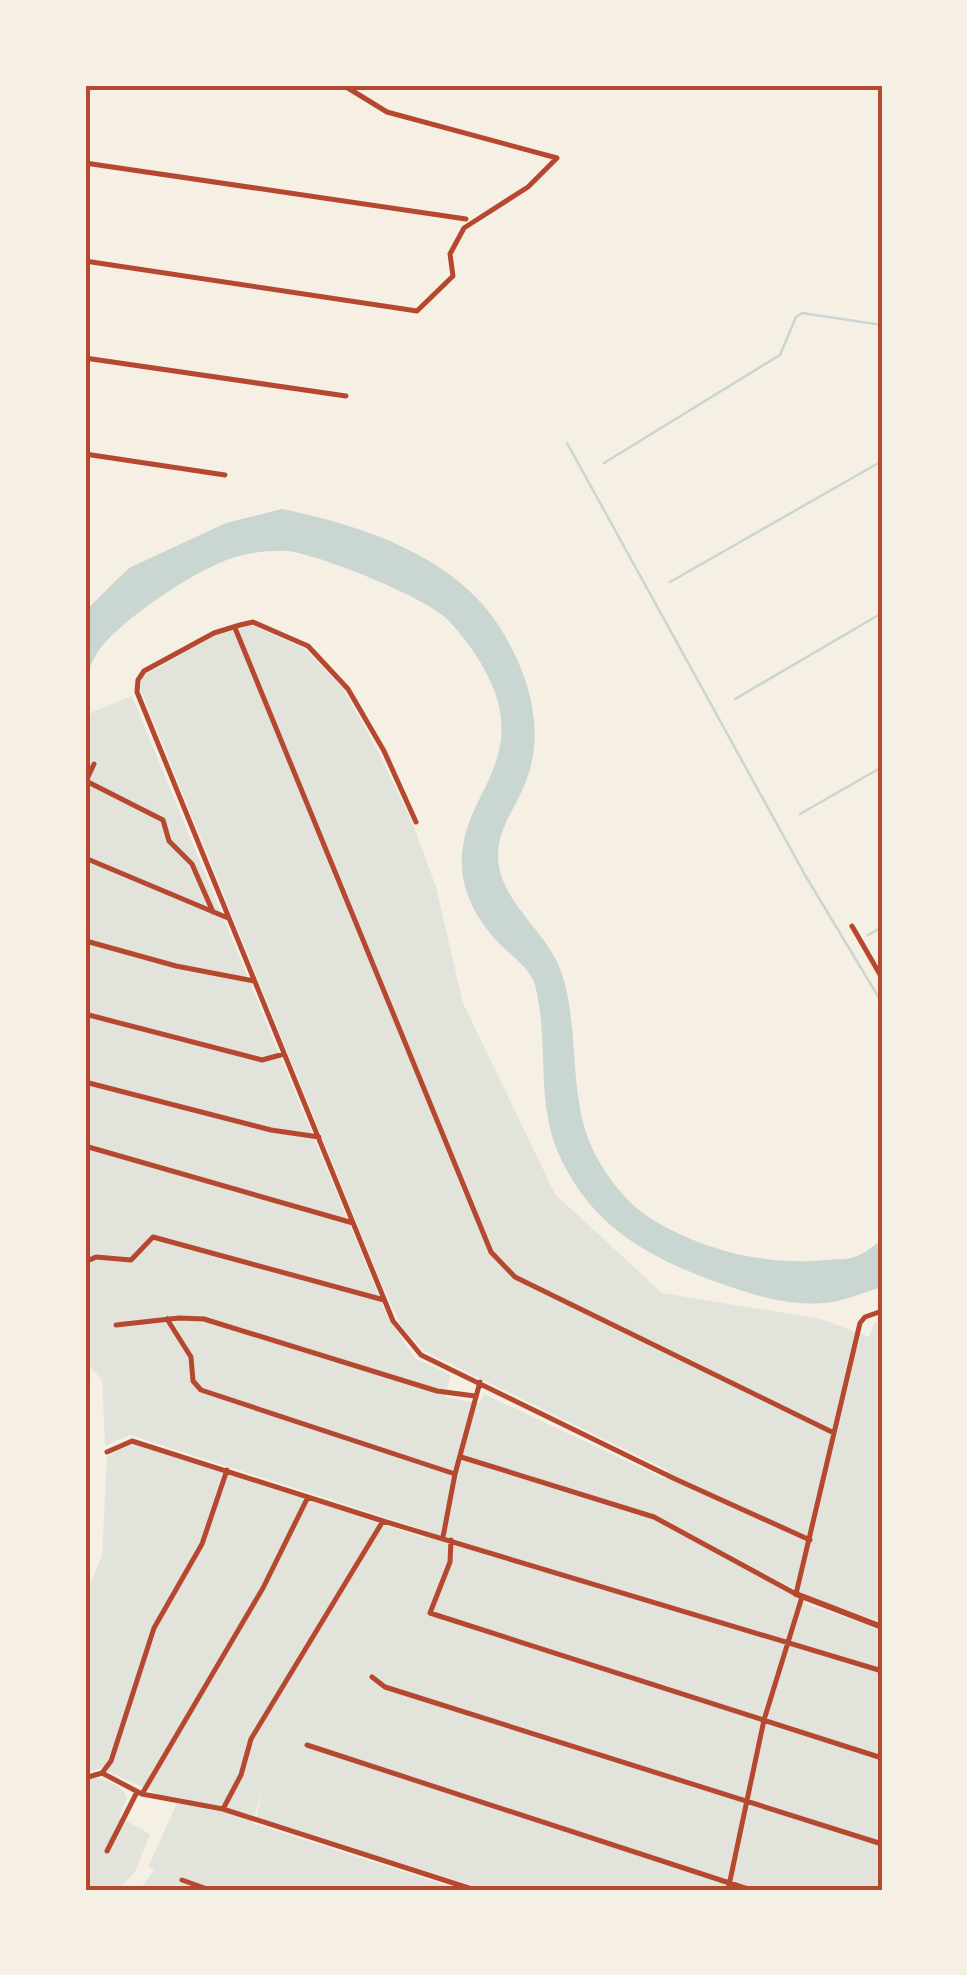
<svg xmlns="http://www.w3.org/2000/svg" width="967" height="1975" font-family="Manrope,sans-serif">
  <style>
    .green { fill: #e2e4dc }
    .water { fill: #c9d6d2 }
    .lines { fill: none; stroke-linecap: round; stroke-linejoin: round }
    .stream { stroke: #c9d6d2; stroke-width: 2.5 }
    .minor { stroke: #b5482f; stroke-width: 5 }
    .tertiary { stroke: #b5482f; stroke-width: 6 }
    .neatline { fill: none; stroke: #b5482f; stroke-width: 4 }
  </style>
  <rect width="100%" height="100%" fill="#f6efe4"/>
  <path class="green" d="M252,625L305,649L344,690L379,753L413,824L436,887L463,1003L555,1194L662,1293L821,1319L869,1337L874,1324L882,1320V1622L814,1599L658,1517L656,1521L761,1575L809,1605L882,1630V1890H487L256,1818L263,1790L252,1823L461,1890H140L154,1870L148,1867L177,1803L101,1768L85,1773V1598L102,1555L107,1457L132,1442L424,1538L427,1531L130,1435L105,1446L102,1380L85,1361V723L92,712L132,696L388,1318L415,1358L451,1375L445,1397L479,1403L484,1394L665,1479L667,1470L426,1352L402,1328L380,1280L140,688L143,676L215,636Z
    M92,1777C105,1778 123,1786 127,1798L119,1817L150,1834L135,1872L118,1890H85V1782Z"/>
  <path class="water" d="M282,509C361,525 456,556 501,629C530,677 547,733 524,786C514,810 498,829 498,856C499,903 549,932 562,974C579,1027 569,1085 588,1138C599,1168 625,1203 653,1220C704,1251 767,1266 827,1260C836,1259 848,1260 857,1256C865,1253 874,1245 882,1240V1287C864,1292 843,1302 824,1303C792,1306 757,1296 728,1286C652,1260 590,1228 557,1150C536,1097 549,1039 535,985C531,970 513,957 502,946C481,926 463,896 462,867C459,801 516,773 498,702C491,674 467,639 447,619C423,596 320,555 288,551C275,550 255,552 243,555C204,563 123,618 99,650C94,657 90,668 85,676V611L129,568L226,523Z"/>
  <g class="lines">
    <path class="stream" d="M567,443L805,875L882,1003
      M604,463L780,355L796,317L802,313L882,325
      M670,582L882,461
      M735,699L882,613
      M800,814L882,767
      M868,935L882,927
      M85,1376L89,1381L85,1420"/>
    <path class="minor" d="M85,163L466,219
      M85,261L417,311L453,276L450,254L464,228L528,187L557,158L387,112L343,85
      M85,358L346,396
      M85,454L225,475
      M235,628L491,1252L515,1277L834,1433
      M94,764L86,781L163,820L169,841L192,864L213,912
      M416,822L384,751L348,689L308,646L253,622L240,625L214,633L144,671L138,680L137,692L393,1321L421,1355L673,1478L810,1540
      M85,858L228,918
      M852,926L882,978
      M86,941L176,966L254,981
      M85,1014L262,1060L284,1054
      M85,1082L271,1130L319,1137
      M85,1146L353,1223
      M85,1262L96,1257L131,1260L153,1237L384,1300
      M167,1319L191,1357L193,1381L201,1390L455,1474
      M116,1325L179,1318L204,1319L437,1391L475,1396
      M107,1452L132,1441L383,1521L882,1671
      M461,1457L654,1517L796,1594L860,1323L865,1317L882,1311
      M443,1537L455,1474L480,1382
      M451,1540L450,1562L430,1613L882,1758
      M372,1677L385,1687L882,1844
      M307,1745L751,1890
      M102,1773L111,1761L154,1628L202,1544L227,1470
      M85,1778L102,1773L142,1794L223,1809L475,1890
      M142,1794L263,1588L308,1497
      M223,1809L241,1775L251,1739L383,1521
      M107,1851L137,1792
      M182,1880L210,1890
      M728,1890L764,1720L802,1597"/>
    <path class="tertiary" d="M796,1594L882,1627"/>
  </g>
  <rect width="967" height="1975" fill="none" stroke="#f6efe4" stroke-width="175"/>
  <rect x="88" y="88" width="792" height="1800" class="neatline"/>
</svg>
